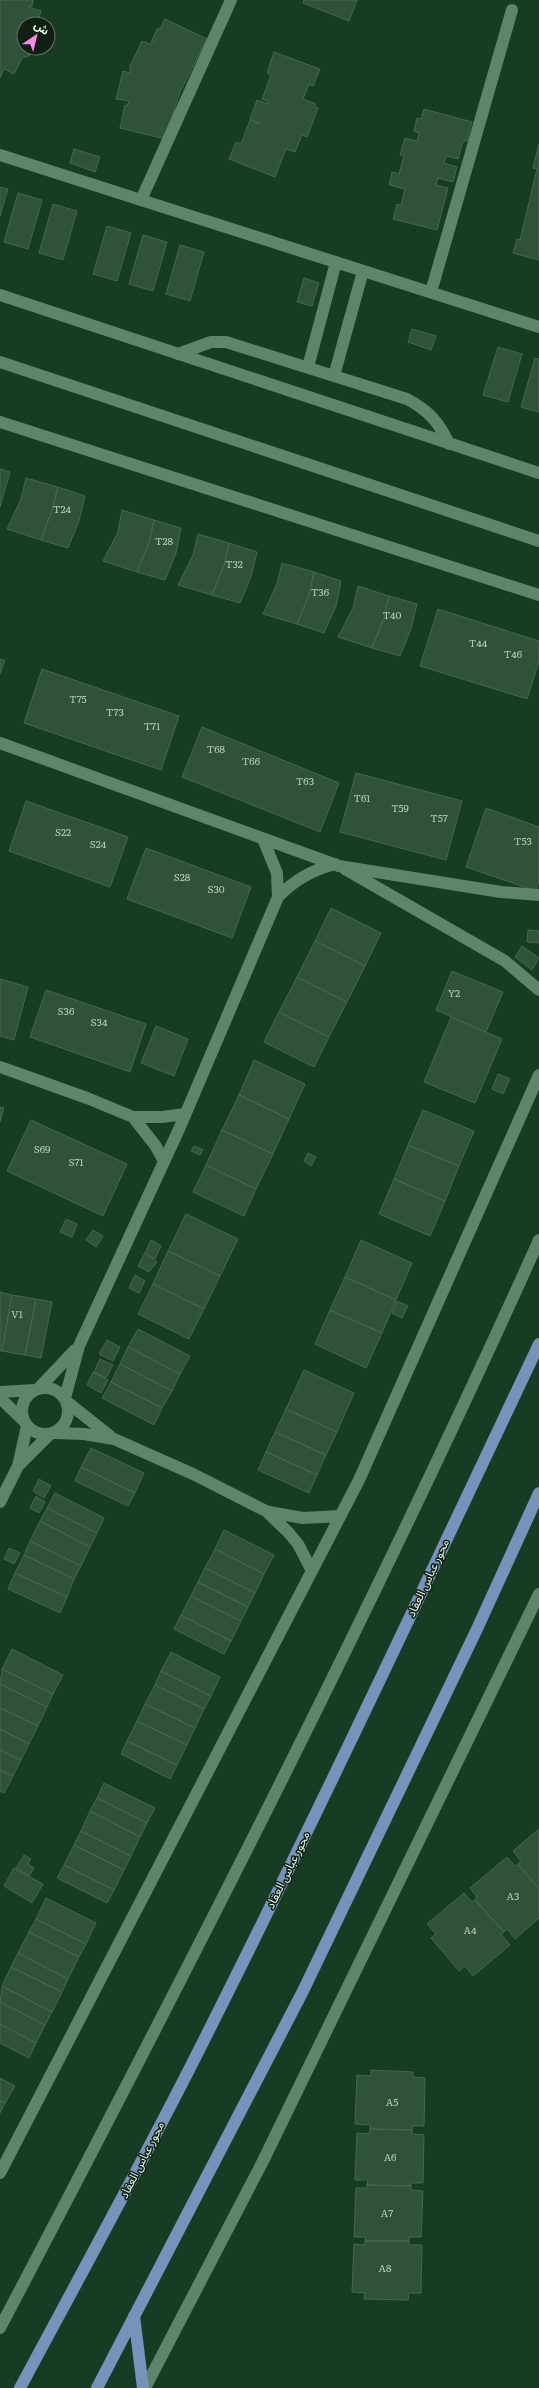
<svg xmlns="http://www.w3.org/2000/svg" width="539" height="2388" font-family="Literata,'Noto Sans Arabic',serif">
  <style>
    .building { fill: #30523a; stroke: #44684e }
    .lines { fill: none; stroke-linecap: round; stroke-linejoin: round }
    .minor { stroke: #608469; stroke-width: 12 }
    .major { stroke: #7792bb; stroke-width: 12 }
    .labels { text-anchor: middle; stroke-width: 3; stroke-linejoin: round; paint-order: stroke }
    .number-label { font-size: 10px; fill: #b8cebd }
    .street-label { font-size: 12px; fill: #e5f8e9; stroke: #101e14 }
  </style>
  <rect width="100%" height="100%" fill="#183b23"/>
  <path class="building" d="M0,0H33L32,6L28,7L41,11L37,24H24V48H31L29,56L22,58L14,74L4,69L0,78Z
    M304,0H357L349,21L303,3Z
    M165,19L207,39L180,92L165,139L120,128L125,105L127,106L129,101L116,99L123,71L130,73V66L142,41L153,45L155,42L151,43L157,29H160Z
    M274,52L320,69L313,86L309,84L303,99L316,104L315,107L318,108L307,137L302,135L295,152L286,149L275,177L229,159L236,142L241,144L250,120L260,124L250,119L257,100L268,104L269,102L262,99L271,75L267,73Z
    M424,109L472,122L467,141H463L458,159L447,156L445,160L444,163L457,167L453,182L438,178L436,185L448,188L437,230L393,219L397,204L401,205L405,189L389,185L392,172L399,174L404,156L400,155L405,138L417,141L419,133L414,131L417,118L421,119Z
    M539,144V260L513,253L517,239L520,240L537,169L533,168Z
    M74,149L100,157L95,172L70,163Z
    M0,187L8,189L0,216Z
    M18,193L42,200L28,249L4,242Z
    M53,204L77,211L63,260L39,253Z
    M107,226L131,233L117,281L93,274Z
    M143,235L167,242L153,291L129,284Z
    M180,245L204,252L190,301L166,294Z
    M304,278L319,283L312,306L297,302Z
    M412,329L436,336L431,350L408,342Z
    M498,347L522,354L508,402L483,395Z
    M535,358L539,359V412L521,407Z
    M0,469L10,472L0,507Z
    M26,478L58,487L52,510L41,540L7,529L21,499Z
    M58,487L85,496L79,521L68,548L41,540L52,510Z
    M122,510L154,520L149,543L137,572L103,561L118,532Z
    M154,520L181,528L176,553L165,580L137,572L149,543Z
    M198,534L229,543L224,566L212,595L178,585L193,555Z
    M229,543L257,552L251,577L240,603L212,595L224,566Z
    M282,563L314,572L309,595L297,624L263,614L277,584Z
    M314,572L341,581L336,606L324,633L297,624L309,595Z
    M358,586L389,596L384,618L372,648L338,637L353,608Z
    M389,596L417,604L411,629L400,656L372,648L384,618Z
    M438,609L539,641V661L527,699L420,666Z
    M0,659L5,660L0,674Z
    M42,669L179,716L161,770L24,723Z
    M202,727L339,783L320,832L182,777Z
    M356,773L462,801L446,860L340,832Z
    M26,801L128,837L110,887L9,851Z
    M486,808L539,827V881L536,891L466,867Z
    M146,848L251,887L232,938L127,899Z
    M331,908L381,933L365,966L315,941Z
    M528,930L539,931V943L527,942Z
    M315,941L365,966L347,1002L297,977Z
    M522,946L539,958L532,970L515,957Z
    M452,971L503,992L486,1032L436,1010Z
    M297,977L347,1002L329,1037L279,1012Z
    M0,979L28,987L14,1040L0,1036Z
    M46,990L146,1024L130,1072L30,1037Z
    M279,1012L329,1037L314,1067L264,1042Z
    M451,1017L502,1039L475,1103L424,1082Z
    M156,1026L188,1039L174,1076L141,1063Z
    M254,1060L305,1084L289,1119L239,1095Z
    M498,1074L510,1079L503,1094L492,1089Z
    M239,1095L289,1119L273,1154L222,1130Z
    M0,1107L4,1108L0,1122Z
    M423,1110L474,1131L459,1166L408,1145Z
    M31,1120L127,1164L103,1216L7,1171Z
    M222,1130L273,1154L256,1189L206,1165Z
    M408,1145L459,1166L445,1201L394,1179Z
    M194,1146L203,1150L200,1155L191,1151Z
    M308,1153L316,1157L311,1166L304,1161Z
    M206,1165L256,1189L244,1216L193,1192Z
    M394,1179L445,1201L430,1236L379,1214Z
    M186,1214L238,1239L220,1276L168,1251Z
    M66,1219L77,1224L72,1237L60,1232Z
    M93,1230L103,1236L96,1247L86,1240Z
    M151,1240L161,1246L155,1259L145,1253Z
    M361,1240L412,1263L396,1300L345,1277Z
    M168,1251L220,1276L204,1309L153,1284Z
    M145,1253L157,1262L149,1272L138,1266Z
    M135,1275L145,1281L139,1293L129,1288Z
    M345,1277L396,1300L382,1333L330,1310Z
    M153,1284L204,1309L189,1339L138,1314Z
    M0,1292L12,1295L2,1351H0Z
    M12,1295L36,1299L25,1355L2,1351Z
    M36,1299L52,1302L41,1358L25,1355Z
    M397,1301L408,1306L402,1318L392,1313Z
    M330,1310L382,1333L366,1368L315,1344Z
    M138,1329L190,1356L180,1374L128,1347Z
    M107,1340L120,1347L113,1361L99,1354Z
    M128,1347L180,1374L172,1391L120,1364Z
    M100,1359L113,1365L106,1378L94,1372Z
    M120,1364L172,1391L162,1408L111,1382Z
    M304,1370L354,1393L337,1432L286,1409Z
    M93,1372L108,1380L101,1393L87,1385Z
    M111,1382L162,1408L154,1425L102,1398Z
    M286,1409L337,1432L326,1455L275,1432Z
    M275,1432L326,1455L317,1475L266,1452Z
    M91,1448L144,1473L135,1493L81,1467Z
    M266,1452L317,1475L309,1493L258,1470Z
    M81,1467L135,1493L128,1506L75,1481Z
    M39,1479L51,1486L44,1498L33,1491Z
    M55,1493L104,1518L97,1533L47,1508Z
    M36,1496L45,1502L39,1513L30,1508Z
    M47,1508L97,1533L90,1547L40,1521Z
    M40,1521L90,1547L81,1566L30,1541Z
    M224,1530L274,1555L264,1574L215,1549Z
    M30,1541L81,1566L74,1579L24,1555Z
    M9,1548L20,1553L14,1564L4,1559Z
    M215,1549L264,1574L255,1593L205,1568Z
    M24,1555L74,1579L67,1597L15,1573Z
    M205,1568L255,1593L248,1607L198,1582Z
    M15,1573L67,1597L60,1613L8,1589Z
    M198,1582L248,1607L241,1621L191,1596Z
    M191,1596L241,1621L231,1641L181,1615Z
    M181,1615L231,1641L224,1654L174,1629Z
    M12,1649L63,1675L53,1694L2,1669Z
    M171,1652L220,1677L211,1696L161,1671Z
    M2,1669L53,1694L47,1707L0,1684Z
    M161,1671L211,1696L204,1709L155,1685Z
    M0,1684L47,1707L38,1726L0,1708Z
    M155,1685L204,1709L195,1728L145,1704Z
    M145,1704L195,1728L187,1745L137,1721Z
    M0,1708L38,1726L29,1744L0,1729Z
    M137,1721L187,1745L177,1765L127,1741Z
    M0,1729L29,1744L21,1760L0,1750Z
    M127,1741L177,1765L170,1779L121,1754Z
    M0,1750L21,1760L13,1776L0,1770Z
    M0,1770L13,1776L4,1793L0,1791Z
    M104,1783L155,1808L147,1823L97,1798Z
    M97,1798L147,1823L140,1837L90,1811Z
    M90,1811L140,1837L131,1856L81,1831Z
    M539,1829V1889L518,1864L521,1861L513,1851Z
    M81,1831L131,1856L124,1870L74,1845Z
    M74,1845L124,1870L114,1890L64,1865Z
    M24,1855L31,1859L28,1864L34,1868L29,1876L16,1868Z
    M507,1857L515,1866L518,1864L539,1889V1918L515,1939L507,1929L504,1932L475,1900L477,1897L470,1888Z
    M64,1865L114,1890L107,1903L57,1878Z
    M14,1868L43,1884L32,1903L4,1886Z
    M464,1893L472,1902L475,1900L504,1932L501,1934L510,1945L473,1976L465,1966L459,1971L431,1938L436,1934L427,1924Z
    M46,1898L96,1923L86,1944L36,1919Z
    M36,1919L86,1944L79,1957L29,1932Z
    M29,1932L79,1957L68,1979L18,1953Z
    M18,1953L68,1979L62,1992L11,1967Z
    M11,1967L62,1992L52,2012L2,1986Z
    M2,1986L52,2012L45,2025L0,2002Z
    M0,2002L45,2025L36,2043L0,2024Z
    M0,2024L36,2043L29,2058L0,2043Z
    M371,2070L413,2072V2077L425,2078L424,2126H413L412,2130L370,2129V2125L355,2124L357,2075L371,2076Z
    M0,2078L15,2086L5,2103L0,2101Z
    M0,2101L5,2103L0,2113Z
    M370,2129L412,2130V2134L424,2135L423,2183H411V2186L367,2185L368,2180H355L357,2133L369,2134Z
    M367,2185L411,2186V2190L423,2191L421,2237H409V2241H365L366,2237H354L356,2188H367Z
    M365,2241H409V2245H422L421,2293H409L408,2300L364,2299L365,2293L352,2292L354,2244L365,2245Z"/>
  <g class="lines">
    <path class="minor" d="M0,155L539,327
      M141,200L231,0
      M431,292L512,10
      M0,295L539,473
      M178,354L211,342H226L407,399C428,410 439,422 449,444
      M0,362L539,541
      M308,367L336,262
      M334,376L363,271
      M0,422L539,595
      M0,743L339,866L501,892L539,895
      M263,839L277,873L278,897
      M345,869L505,961L539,990
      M0,1067L87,1098L133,1117H162L185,1114
      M133,1117L155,1145L164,1161
      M22 1411a23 23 0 1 1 46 0a23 23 0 1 1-46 0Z
      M39,1388L75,1350
      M0,1392L35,1390
      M0,1398L25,1422
      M65,1398L79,1346L180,1127L278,897C294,880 312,870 335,864
      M67,1402L110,1436
      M54,1433L84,1434L114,1439L193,1474L266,1511L288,1532L298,1544L312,1571
      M18,1466L50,1434
      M0,1502L18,1466L27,1426
      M269,1512L303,1518L340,1516
      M0,2173L359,1480L539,1075
      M0,2328C188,1970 373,1609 539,1240
      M145,2388L263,2161L539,1594"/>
    <path class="major" d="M134,2316L143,2388
      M20,2388C80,2276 141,2165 198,2052C316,1818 427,1581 539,1344
      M97,2388L303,1991L477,1629L539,1493"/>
  </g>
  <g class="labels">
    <g class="number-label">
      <text x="62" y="513">T24</text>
      <text x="164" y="545">T28</text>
      <text x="234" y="568">T32</text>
      <text x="320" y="596">T36</text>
      <text x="392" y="619">T40</text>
      <text x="478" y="647">T44</text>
      <text x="513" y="658">T46</text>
      <text x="78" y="703">T75</text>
      <text x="115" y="716">T73</text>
      <text x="152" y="730">T71</text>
      <text x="216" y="753">T68</text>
      <text x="251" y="765">T66</text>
      <text x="305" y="785">T63</text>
      <text x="362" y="802">T61</text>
      <text x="400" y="812">T59</text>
      <text x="439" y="822">T57</text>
      <text x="63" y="836">S22</text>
      <text x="523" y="845">T53</text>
      <text x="98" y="848">S24</text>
      <text x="182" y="881">S28</text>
      <text x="216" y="893">S30</text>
      <text x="454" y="997">Y2</text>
      <text x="66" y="1015">S36</text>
      <text x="99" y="1026">S34</text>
      <text x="42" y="1153">S69</text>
      <text x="76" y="1166">S71</text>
      <text x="17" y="1318">V1</text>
      <text x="513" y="1900">A3</text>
      <text x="470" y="1934">A4</text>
      <text x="392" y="2106">A5</text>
      <text x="390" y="2161">A6</text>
      <text x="387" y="2217">A7</text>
      <text x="385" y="2272">A8</text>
    </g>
    <g class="street-label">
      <text transform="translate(428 1578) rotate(-65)" y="4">محور عباس العقاد</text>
      <text transform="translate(288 1870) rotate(-64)" y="4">محور عباس العقاد</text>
      <text transform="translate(142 2160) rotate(-63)" y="4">محور عباس العقاد</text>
    </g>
  </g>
  <g transform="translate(36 36) rotate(35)"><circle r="19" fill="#101e14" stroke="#657569"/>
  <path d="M0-3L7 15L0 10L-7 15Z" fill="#f888ea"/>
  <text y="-6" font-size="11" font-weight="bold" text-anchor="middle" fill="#e5f8e9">ش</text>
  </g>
</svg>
